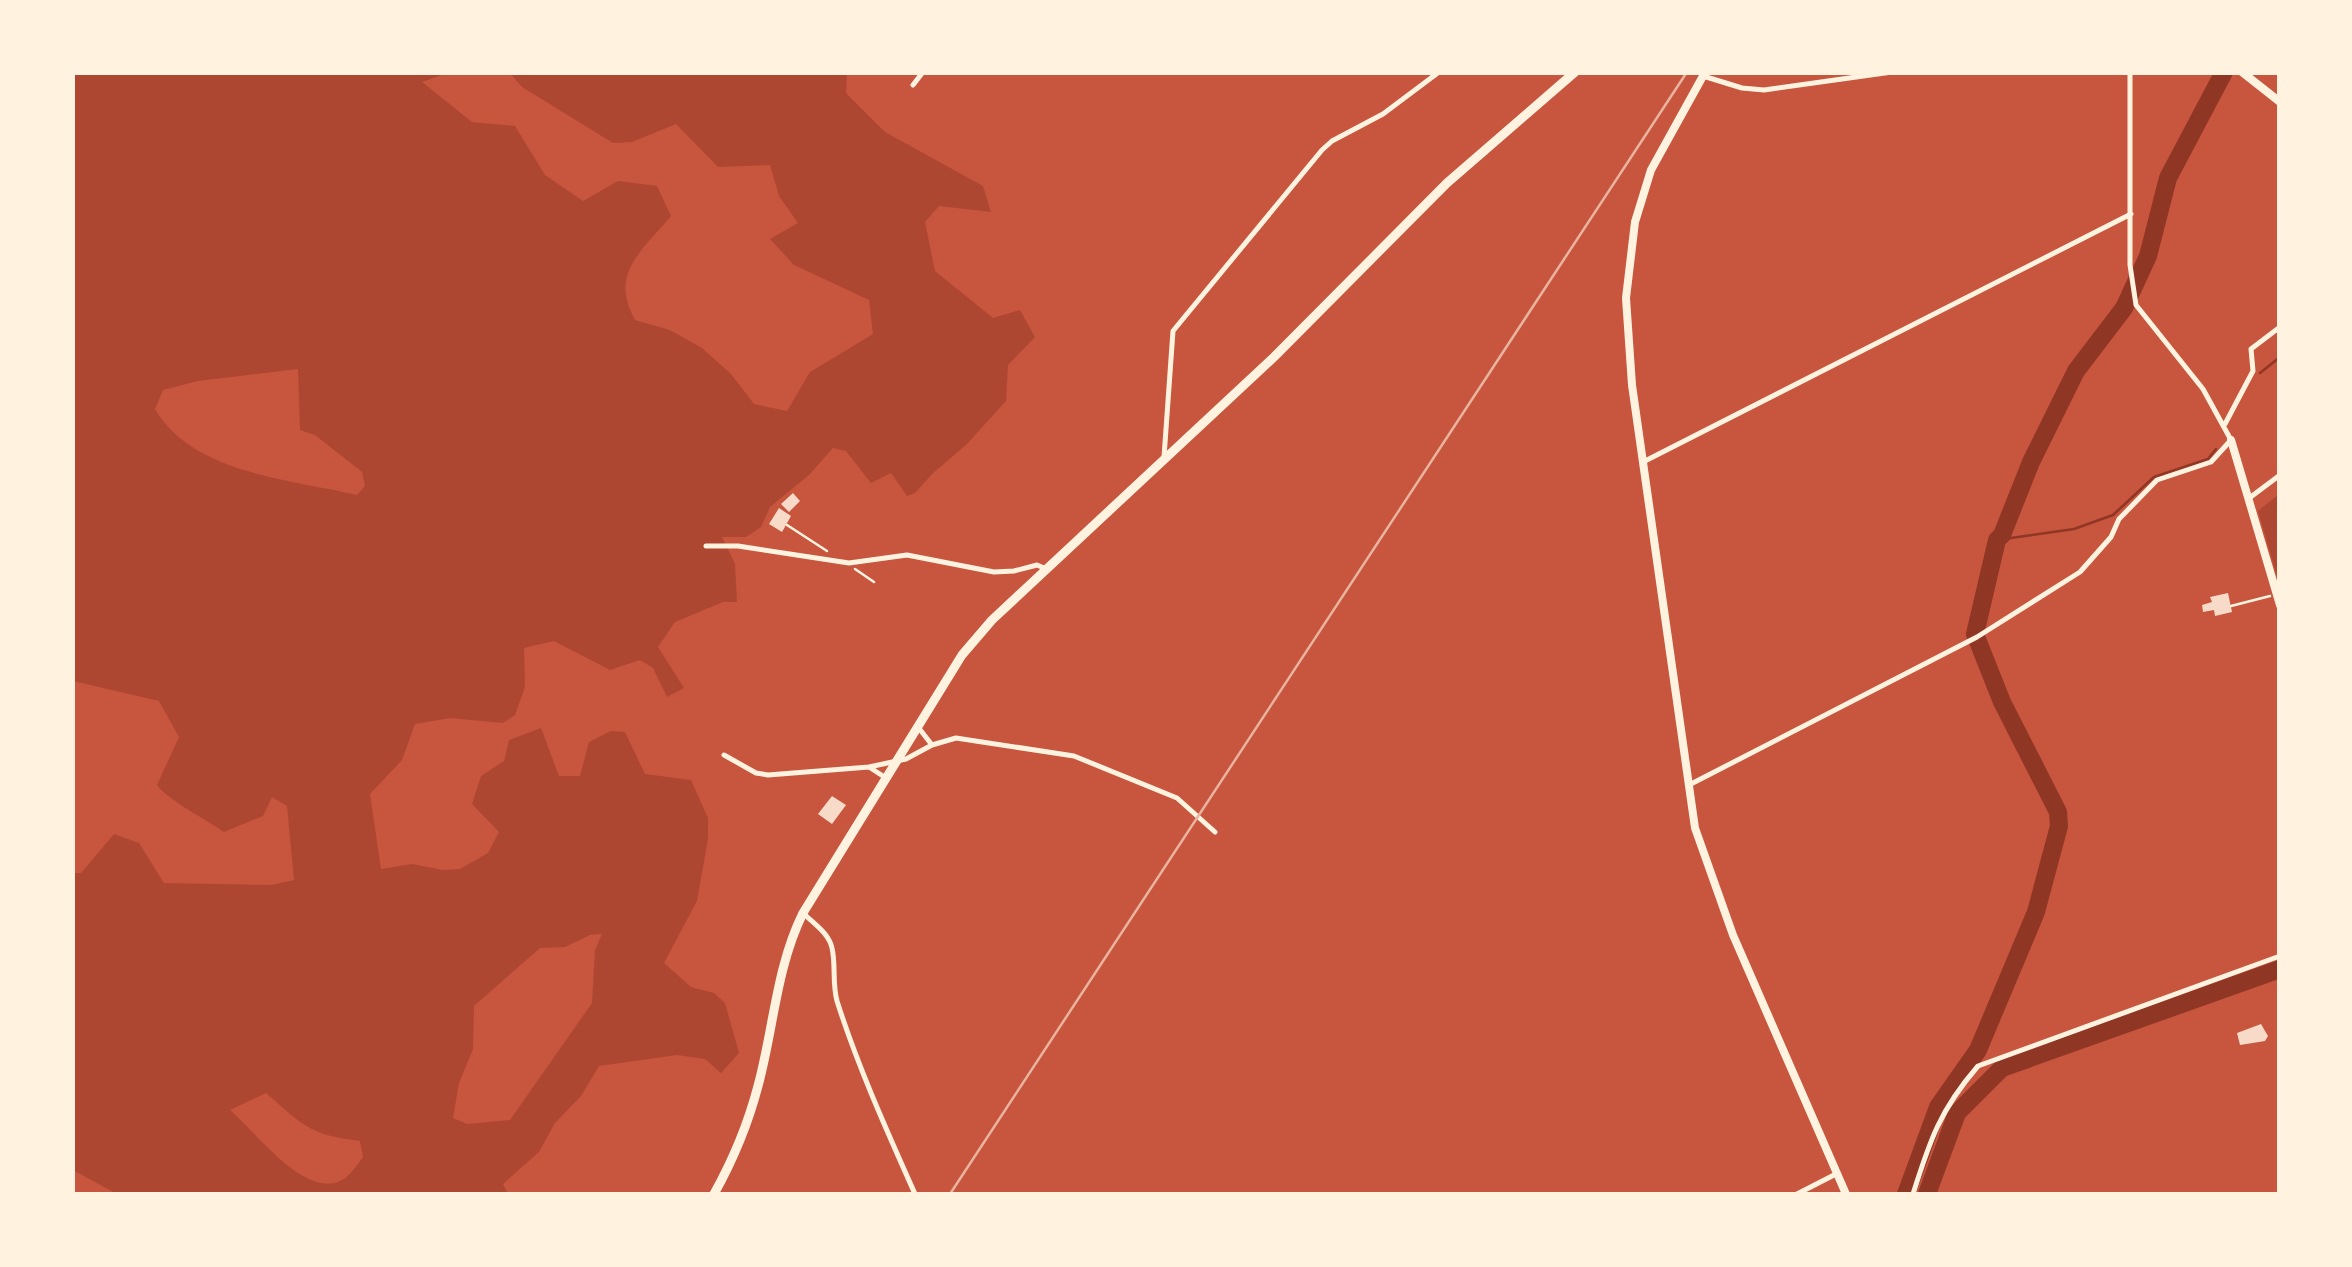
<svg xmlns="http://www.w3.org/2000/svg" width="2352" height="1267" font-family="Commissioner,sans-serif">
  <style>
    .green { fill: #ae4732; fill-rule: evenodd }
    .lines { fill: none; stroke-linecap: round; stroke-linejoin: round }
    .stream { stroke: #8f3625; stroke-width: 2.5 }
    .river { stroke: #8f3625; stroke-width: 18 }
    .building { fill: #f7dbc8 }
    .path { stroke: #fff3e0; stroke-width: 2.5 }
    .minor { stroke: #fff3e0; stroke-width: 5 }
    .tertiary { stroke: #fff3e0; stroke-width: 8 }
    .primary { stroke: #fff3e0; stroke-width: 9 }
    .rail { stroke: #e9b49f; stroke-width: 2.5 }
  </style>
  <rect width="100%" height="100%" fill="#c8553d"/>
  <path class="green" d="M73,73H447L422,82L472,122L515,126L545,175L583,201L618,181L657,186L671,216C642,251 609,273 635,320L670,330L702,348L731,374L754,404L787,411L810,372L873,334L869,300L794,265L770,239L798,223L779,196L770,165L718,167L676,124L632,142L613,143L522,87L510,73H847L846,93L885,132L983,186L991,212L939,206L925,222L935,271L993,318L1020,310L1035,337L1008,365L1006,401L966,445L932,474L915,493L907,496L891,473L871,483L846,451L833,448L809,475L770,507L761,527L746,537H722L735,564L737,602H723L675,622L658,647L684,688L667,697L653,668L640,660L610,670L554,641L524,648L525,687L515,715L503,723L450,718L415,724L402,760L370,794L381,869L412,864L443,870L460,869L488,853L499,832L472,804L481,776L504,761L509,740L541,728L559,776H580L589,742L611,731L625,732L645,774L691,780L708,818V839L697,901L664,963L691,987L714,993L725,1003L739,1053L721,1073L705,1059L677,1055L599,1066L581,1096L555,1123L539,1152L503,1184L508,1194H117L73,1170V873H81L114,834L139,843L164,883L271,885L294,880L287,806L272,797L263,816L224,832C207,820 166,799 157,785L179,737L159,701L73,681ZM298,369L300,430L315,435L362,472L365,486L357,495C290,479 193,474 155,409L163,390L198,381ZM602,934L595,950L592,1003L510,1120L467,1124L453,1118L459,1083L473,1049L474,1006L540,948L565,947L590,935ZM266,1093C303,1125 309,1135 360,1141L363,1157C357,1165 350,1176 342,1180C305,1200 256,1132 230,1110Z
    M2279,494V583L2258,511Z"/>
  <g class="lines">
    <path class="stream" d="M2260,373L2280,357
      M1997,540L2074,529L2113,515L2154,477L2208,459L2216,449"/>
    <path class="river" d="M1906,1194L1938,1107L1978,1050L2036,912L2059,826L2058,812L2002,702L1975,634L1997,540L2002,535L2031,462L2076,371L2124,308L2148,256L2168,178L2224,72
      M1927,1194L1957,1113L2002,1068L2280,969"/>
  </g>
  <path class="building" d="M793,493L800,501L789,512L781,504Z
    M779,508L791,516L782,532L769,524Z
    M2228,593L2232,612L2215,616L2214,610L2203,612L2202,605L2212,602L2210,597Z
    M832,796L846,805L832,824L818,814Z
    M2261,1024L2268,1036L2265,1041L2240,1045L2237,1033Z"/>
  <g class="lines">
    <path class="path" d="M787,525L827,551
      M855,569L874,582
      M2231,606L2270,596"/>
    <path class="minor" d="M1703,76L1742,88L1764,90L1892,72
      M913,85L923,72
      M2225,424L2253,371L2251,349L2280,327
      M1164,457L1173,331L1322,150L1332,141L1383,114L1439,72
      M1643,462L2131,214
      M2248,499L2280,475
      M706,546H738L849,563L907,555L994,572L1014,571L1037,565L1044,568
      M918,727L932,745
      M724,755L756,773L768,775L869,767L886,778
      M869,767L906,759L932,745L956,738L1074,756L1177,798L1215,832
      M1689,785L1977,637L2080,572L2111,537L2119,519L2157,480L2211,462L2231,440L2203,389L2136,305L2130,265V72
      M803,913C813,923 829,933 832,948C836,965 832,983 837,1001C858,1067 887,1131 915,1194
      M1797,1194L1836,1174
      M1913,1194C1930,1140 1940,1110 1978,1066L2280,956"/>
    <path class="tertiary" d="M2242,72L2280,102
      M1703,76L1651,170L1635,222L1626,298L1632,385L1695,828L1733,935L1846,1194
      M2231,440L2280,605"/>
    <path class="primary" d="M714,1194C733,1160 748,1124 758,1086C774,1027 776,968 803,913L962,655L992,620L1274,357L1447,183L1575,72"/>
    <path class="rail" d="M950,1194L1687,72"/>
  </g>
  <rect width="2352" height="1267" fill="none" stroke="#fff3e0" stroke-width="150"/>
</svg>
